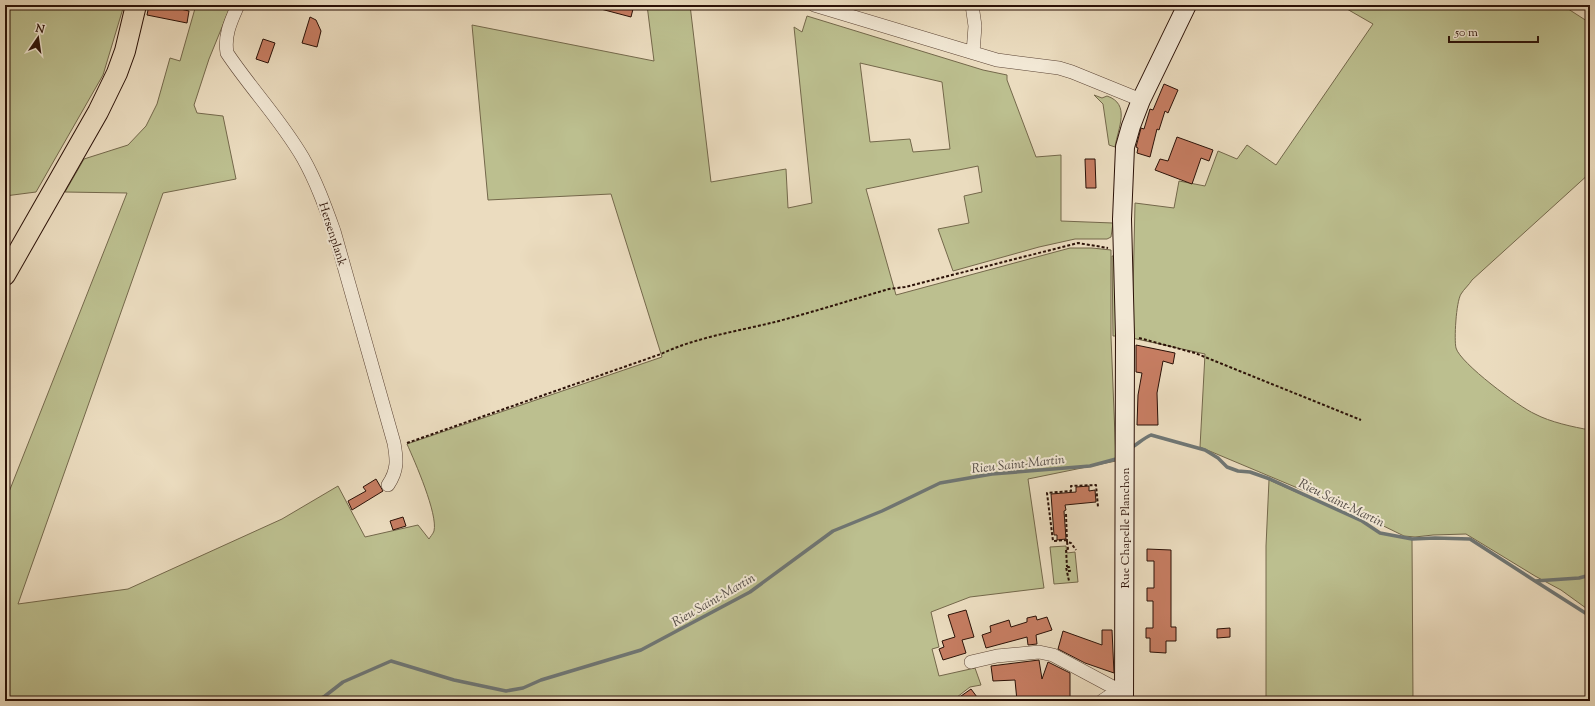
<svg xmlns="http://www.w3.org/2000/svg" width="1595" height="706" font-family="'Sorts Mill Goudy',serif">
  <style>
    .green { fill: #bcbf8f; stroke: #74684b; fill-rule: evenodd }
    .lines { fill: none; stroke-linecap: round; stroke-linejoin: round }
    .stream { stroke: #6f7674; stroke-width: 3.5 }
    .building { fill: #c67d62; stroke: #2b1107 }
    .street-casing { stroke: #5b4435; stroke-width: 14 }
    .secondary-casing { stroke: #2b1107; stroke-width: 20 }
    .primary-casing { stroke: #2b1107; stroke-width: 22 }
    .path { stroke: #2b1107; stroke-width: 2; stroke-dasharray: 3 2; stroke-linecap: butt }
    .street { stroke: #f2e8d5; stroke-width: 13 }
    .secondary { stroke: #f2e8d5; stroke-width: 18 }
    .primary { stroke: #ebdcbf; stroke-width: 20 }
    .labels { text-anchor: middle; stroke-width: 4; stroke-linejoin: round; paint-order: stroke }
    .street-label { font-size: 12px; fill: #2b1107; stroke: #f2e8d5 }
    .water-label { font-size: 13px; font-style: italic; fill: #534c47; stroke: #f2e8d5 }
  </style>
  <rect width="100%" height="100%" fill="#ebdcbf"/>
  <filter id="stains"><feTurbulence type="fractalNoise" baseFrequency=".005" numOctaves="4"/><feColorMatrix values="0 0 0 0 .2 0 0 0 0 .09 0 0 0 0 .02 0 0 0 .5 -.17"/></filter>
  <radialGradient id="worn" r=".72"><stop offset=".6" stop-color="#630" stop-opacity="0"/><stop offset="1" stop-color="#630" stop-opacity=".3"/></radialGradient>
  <path class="green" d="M5,5H124L103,75L36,192L5,196Z
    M196,5H231L209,59L194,105L197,113L223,116L236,179L163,193L18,604L128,589L282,519L338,486L365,537L418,525L429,539C430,537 433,534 434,531C438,514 415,462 407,444L662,357L611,194L488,200L472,25L654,61L647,5H690L711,182L786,169L788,208L812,203L794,27L802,32L807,16L983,70L1007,75V80L1036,157L1061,155V221L1113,223L1111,237L1107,239H1075L1039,247L953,271L938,229L969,223L964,196L982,192L978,166L866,189L896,295L1070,248H1092L1111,250V337L1116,461L1028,479L1044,588L970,597L931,612L939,647L932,649L939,676L975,668L981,685L970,687L952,701H5V502L127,193L65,192L84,159L128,145L146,126L157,104L170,58L180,61ZM860,63L942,82L950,149L913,152L910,139L870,142Z
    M1340,5H1562L1590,23V173L1472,280C1469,285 1464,289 1461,294C1456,302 1454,340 1456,348C1460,363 1519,407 1535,414C1550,422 1573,427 1590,430V611L1561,590L1535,576L1466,534L1433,535L1415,537L1404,536L1357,513L1200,447L1205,354L1132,338L1135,203L1174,208L1179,181L1205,186L1218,151L1237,159L1247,145L1276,165L1373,24Z
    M1094,95L1102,98L1107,96C1131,104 1118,128 1115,147L1109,145L1103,104Z
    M1112,256H1115L1116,336H1113Z
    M1269,480L1362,521L1380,533L1412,539L1413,701H1266V546Z
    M1066,546L1067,553L1075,552L1078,582L1054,584L1050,547Z"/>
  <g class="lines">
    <path class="stream" d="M1134,446C1140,442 1144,438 1151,435L1205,450L1218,458L1227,467L1238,471L1250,472L1270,479L1362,521L1380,533L1412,539L1435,538L1470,539L1535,581L1579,578L1590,575
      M1535,581L1590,616
      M316,701L325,696L343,682L391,661L454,680L506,691L523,688L541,680L641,650L750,592L833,531L882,511L940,483L992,474L1090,466L1116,459"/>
  </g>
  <path class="building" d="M149,5H163L189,11L187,23L147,15Z
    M598,5H634L631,17L597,8Z
    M310,17L316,20L321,31L317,47L302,43Z
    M263,39L275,43L268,63L256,59Z
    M1164,84L1178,90L1168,113L1165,111L1159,130L1157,129L1150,157L1137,153L1138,148L1136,147L1141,128L1144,129L1150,109L1153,110Z
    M1177,137L1213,150L1209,161L1201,158L1192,184L1155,170L1160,159L1168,161Z
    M1085,159H1095L1096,188H1086Z
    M1136,345L1175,353L1173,364L1163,361L1157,393L1158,425H1137L1138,395L1142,373L1136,372Z
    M376,479L383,491L352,510L348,501L366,491L363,487Z
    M1089,486V491L1095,490L1096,502L1065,505L1066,510L1064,511L1066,539L1057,540V535H1054L1051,494L1076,492V487Z
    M403,517L406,526L393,530L390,521Z
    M1147,549L1171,550V627H1176V641H1166V653L1150,652V638H1146V628H1153V601H1147V588H1154V561H1147Z
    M966,610L974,637L962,640L966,653L943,660L939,649L944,647L942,641L955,637L948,615Z
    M1036,616L1037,620L1047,617L1052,630L1036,635L1037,644L1028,645L1027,637L986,648L982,635L991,632L990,626L1009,620L1011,627L1027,622V618Z
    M1230,628V637L1217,638V629Z
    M1102,630H1112L1114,673L1085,663L1058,649L1063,631L1102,645Z
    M1039,660L1042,679L1048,662L1070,673V701H1017L1015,680L993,681L991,666Z
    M971,689L980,701H954Z"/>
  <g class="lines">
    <defs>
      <path id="street" d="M238,5C231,21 224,35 227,53C251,89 281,120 303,158C316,181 325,206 334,231L394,443C397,460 398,470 388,485
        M814,5L997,60L1059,68L1072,72L1141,100
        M972,5L975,26L973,53
        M971,662L997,656L1039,652L1053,655L1124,693
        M1102,701L1108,697L1124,693"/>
      <path id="secondary" d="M1124,701L1125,335L1122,219L1125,147L1131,126L1141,100L1187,5"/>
      <path id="primary" d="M5,275L98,112L117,73L125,51L136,5"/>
    </defs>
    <use href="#street" class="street-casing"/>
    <use href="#secondary" class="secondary-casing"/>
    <use href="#primary" class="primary-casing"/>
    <path class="path" d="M1139,338L1195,353L1361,420
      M407,443L661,354C694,338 738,331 775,322C813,312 851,300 889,289L905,287L1078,243L1108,248
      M1066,514L1067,542L1071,543L1076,550
      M1067,540L1053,541L1047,493L1071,491V486L1096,485L1098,507
      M1067,542L1068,549H1066L1067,567
      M1068,571H1070L1069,567H1066L1069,581"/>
    <use href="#street" class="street"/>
    <use href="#secondary" class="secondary"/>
    <use href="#primary" class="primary"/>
  </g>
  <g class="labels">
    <g class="street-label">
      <text transform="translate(333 234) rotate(72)" y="4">Hersenplank</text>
      <text transform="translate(1125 528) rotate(-90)" y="4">Rue Chapelle Planchon</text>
    </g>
    <g class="water-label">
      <text transform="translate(1018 463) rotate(-6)" y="5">Rieu Saint-Martin</text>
      <text transform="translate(1342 502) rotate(26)" y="5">Rieu Saint-Martin</text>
      <text transform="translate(713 599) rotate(-30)" y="5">Rieu Saint-Martin</text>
    </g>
  </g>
  <rect width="1595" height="706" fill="none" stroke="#ebdcbf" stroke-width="20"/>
  <rect x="6" y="6" width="1583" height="694" fill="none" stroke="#2b1107" stroke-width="2"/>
  <rect x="10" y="10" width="1575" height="686" fill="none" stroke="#2b1107"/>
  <g transform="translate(38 38) rotate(13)" stroke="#f2e8d5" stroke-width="3" paint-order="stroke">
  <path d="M0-3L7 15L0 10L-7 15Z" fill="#2b1107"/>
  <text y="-6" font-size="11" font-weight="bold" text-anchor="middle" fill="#2b1107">N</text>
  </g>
  <path d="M1449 36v6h89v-6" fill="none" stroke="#2b1107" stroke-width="2"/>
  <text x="1455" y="36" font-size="12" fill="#2b1107" stroke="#f2e8d5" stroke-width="3" paint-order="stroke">50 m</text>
  <rect width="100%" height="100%" filter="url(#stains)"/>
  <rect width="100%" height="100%" fill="url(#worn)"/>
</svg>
